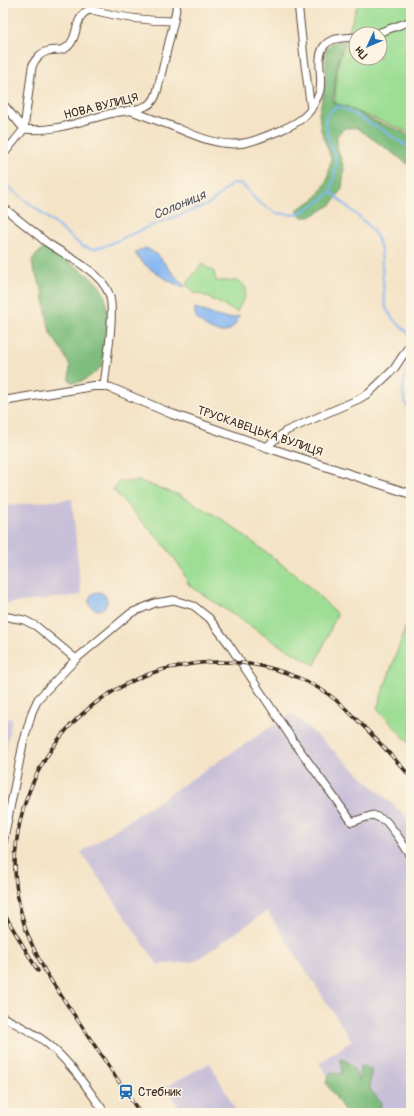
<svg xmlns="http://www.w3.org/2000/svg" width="414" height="1116" font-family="Pangolin,sans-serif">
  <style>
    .industrial { fill: #c8bfd8 }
    .green { fill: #9dde94; stroke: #6c8459; fill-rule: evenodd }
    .forest { fill: #7ebd7e; stroke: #5c744e }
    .water { fill: #85b7f2; stroke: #607088 }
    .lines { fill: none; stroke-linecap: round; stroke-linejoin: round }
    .stream { stroke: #85b7f2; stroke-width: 2 }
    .minor-casing { stroke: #574637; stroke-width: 9 }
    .tertiary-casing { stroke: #574637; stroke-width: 10 }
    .minor { stroke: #fff; stroke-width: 7 }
    .tertiary { stroke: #fff; stroke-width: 8 }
    .rail-casing { stroke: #3b2a1e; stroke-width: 3.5 }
    .rail { stroke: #fcf5e5; stroke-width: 2; stroke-dasharray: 6; stroke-linecap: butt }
    .labels { text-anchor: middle; stroke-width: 3; stroke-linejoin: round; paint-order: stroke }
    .street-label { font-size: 12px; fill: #3b2a1e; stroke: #fcf5e5 }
    .poi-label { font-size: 12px; fill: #3b2a1e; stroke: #fcf5e5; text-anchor: start }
    .water-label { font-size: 13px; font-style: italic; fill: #51545e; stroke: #fcf5e5 }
  </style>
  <rect width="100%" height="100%" fill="#fcf5e5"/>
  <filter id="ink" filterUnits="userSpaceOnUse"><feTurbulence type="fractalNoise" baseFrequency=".025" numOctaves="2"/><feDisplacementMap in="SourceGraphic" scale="8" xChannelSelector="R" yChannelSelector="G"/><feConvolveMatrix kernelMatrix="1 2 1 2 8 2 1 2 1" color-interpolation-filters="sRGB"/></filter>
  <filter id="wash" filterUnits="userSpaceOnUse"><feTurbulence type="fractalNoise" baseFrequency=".012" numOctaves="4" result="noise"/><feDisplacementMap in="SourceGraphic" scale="16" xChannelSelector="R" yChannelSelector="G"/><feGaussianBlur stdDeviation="0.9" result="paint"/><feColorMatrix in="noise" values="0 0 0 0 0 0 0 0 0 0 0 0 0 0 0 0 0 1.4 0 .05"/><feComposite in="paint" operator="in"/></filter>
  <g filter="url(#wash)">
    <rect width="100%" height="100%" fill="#f4e3c6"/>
    <path class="industrial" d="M72,499L81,595L3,604V506Z
      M292,713L409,819L411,822V1113H352L319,1063L352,1041L267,911L195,961L158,965L81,852Z
      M3,717L12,719L3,768Z
      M210,1063L237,1113H182L167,1086Z"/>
    <path class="green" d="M358,3H411V133L335,103L336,82L338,64ZM356,34H380V58H356Z
      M202,264L214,272L216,281H240L246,288L245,296L237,312L201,294L194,293L186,284Z
      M139,481L179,495L222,519L304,581L337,614L315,665L276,643L189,585L180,566L166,547L113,490L118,482Z
      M411,612V745L377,708Z"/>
    <path class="forest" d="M344,41L337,64L333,103L348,107L374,121L403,132L411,137V166L357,128H345L337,135V147L344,168L342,188L332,204L310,217H302L296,210L315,199L327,181L331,158L321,130L319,114L324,90L326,68V53L328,48L332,43Z
      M45,248L48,249C62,258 94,276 102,290C112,307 104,347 102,366C93,374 84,384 71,382L69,380L70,366L63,352L50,333L42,289L33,268L32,260L41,250Z
      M341,1059C352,1062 355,1072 359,1081L360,1066L371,1069L370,1089L381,1103L379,1113H346L326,1083L330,1073L342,1074Z"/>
    <path class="water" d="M146,248L158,255L170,270L185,287H180C165,278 145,269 135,253L139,250Z
      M195,308C211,313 223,322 239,316C237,321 234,328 228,331C218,336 197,324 195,314C194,312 195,309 195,308Z
      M89 601a9 9 0 1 1 18 0a9 9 0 1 1-18 0Z"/>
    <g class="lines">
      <path class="stream" d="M3,183L38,210L82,246L92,249L105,246L148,227L209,204L233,183L242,184L258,202L276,213L296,215L316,204L331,192L336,167V158L329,142L325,119L331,110L339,106L384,131L400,142L411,148
        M331,192L369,226L377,237L381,250L384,297L386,308L393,319L410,335
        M411,352C408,363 403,380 403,391C403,398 407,407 411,413"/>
    </g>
  </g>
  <g filter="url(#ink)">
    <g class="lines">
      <defs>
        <path id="minor" d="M298,3L304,58L311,109
          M375,34L411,21
          M3,104L24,129
          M129,110C145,116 161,122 177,128C198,137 221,147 244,143C256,141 268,135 279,131C290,126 304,120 311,109C314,104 319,96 320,90C323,76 315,57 325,45C332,37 346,38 356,37
          M24,129L32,67C34,60 40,53 48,51C55,49 60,52 66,48C78,40 74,22 84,13C89,8 95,11 101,12C127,19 148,21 174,21
          M24,129C55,133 83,120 113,113C123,111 136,111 146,106C153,103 155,98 157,92L174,21L177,3
          M3,155L24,129
          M3,207C17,219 32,230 46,242C67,257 109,274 111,303C112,314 111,326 110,337C108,353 106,370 104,386
          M266,447L286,431L359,399L369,393L394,369L411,343
          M3,616L24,620L36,626L76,659
          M3,843L23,744L32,712L38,699L76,659L131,613L155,603L174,600L194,606L209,618L228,643L294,742L352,822L373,815L386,821L397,835L411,856
          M3,1017C18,1025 35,1033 48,1044C71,1063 88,1089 105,1113"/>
        <path id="tertiary" d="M3,401L93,386H104L111,388L172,414L266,447L411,494"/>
      </defs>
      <use href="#minor" class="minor-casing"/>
      <use href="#tertiary" class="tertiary-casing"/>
      <use href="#minor" class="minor"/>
      <use href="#tertiary" class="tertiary"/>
      <defs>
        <path id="rail" d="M3,912L38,971
          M140,1113L46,973C38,957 29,941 24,924C19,906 15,887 15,868C15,801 46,738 101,699C119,687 140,676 161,670C168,668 174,667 181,666C219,658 263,662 299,678C306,681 313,685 320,689C331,695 342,705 351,714C372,734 391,755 411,777"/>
      </defs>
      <use href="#rail" class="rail-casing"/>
      <use href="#rail" class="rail"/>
    </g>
  </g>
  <defs>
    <symbol id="station-bare" viewBox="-9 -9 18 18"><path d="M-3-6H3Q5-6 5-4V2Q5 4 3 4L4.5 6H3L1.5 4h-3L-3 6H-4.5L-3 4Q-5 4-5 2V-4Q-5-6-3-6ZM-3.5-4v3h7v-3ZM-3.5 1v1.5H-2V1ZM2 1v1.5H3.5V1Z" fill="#1f6fb2" stroke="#fcf5e5" stroke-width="2.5" paint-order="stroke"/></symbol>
  </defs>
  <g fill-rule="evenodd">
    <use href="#station-bare" x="115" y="1081" width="22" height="22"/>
  </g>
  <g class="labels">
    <g class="street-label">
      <text transform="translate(101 106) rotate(-14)" y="4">НОВА ВУЛИЦЯ</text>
      <text transform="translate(260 431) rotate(19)" y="4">ТРУСКАВЕЦЬКА ВУЛИЦЯ</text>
    </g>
    <g class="poi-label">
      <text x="138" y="1096">Стебник</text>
    </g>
    <g class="water-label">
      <text transform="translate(179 204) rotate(-23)" y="5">Солониця</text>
    </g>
  </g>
  <rect width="414" height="1116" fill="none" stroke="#fcf5e5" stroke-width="16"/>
  <g transform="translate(368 46) rotate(226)"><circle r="19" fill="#fcf5e5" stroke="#afa495"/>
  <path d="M0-3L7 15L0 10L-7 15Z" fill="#1f6fb2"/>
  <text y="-6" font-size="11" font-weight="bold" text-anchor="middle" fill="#3b2a1e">Пн</text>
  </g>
</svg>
